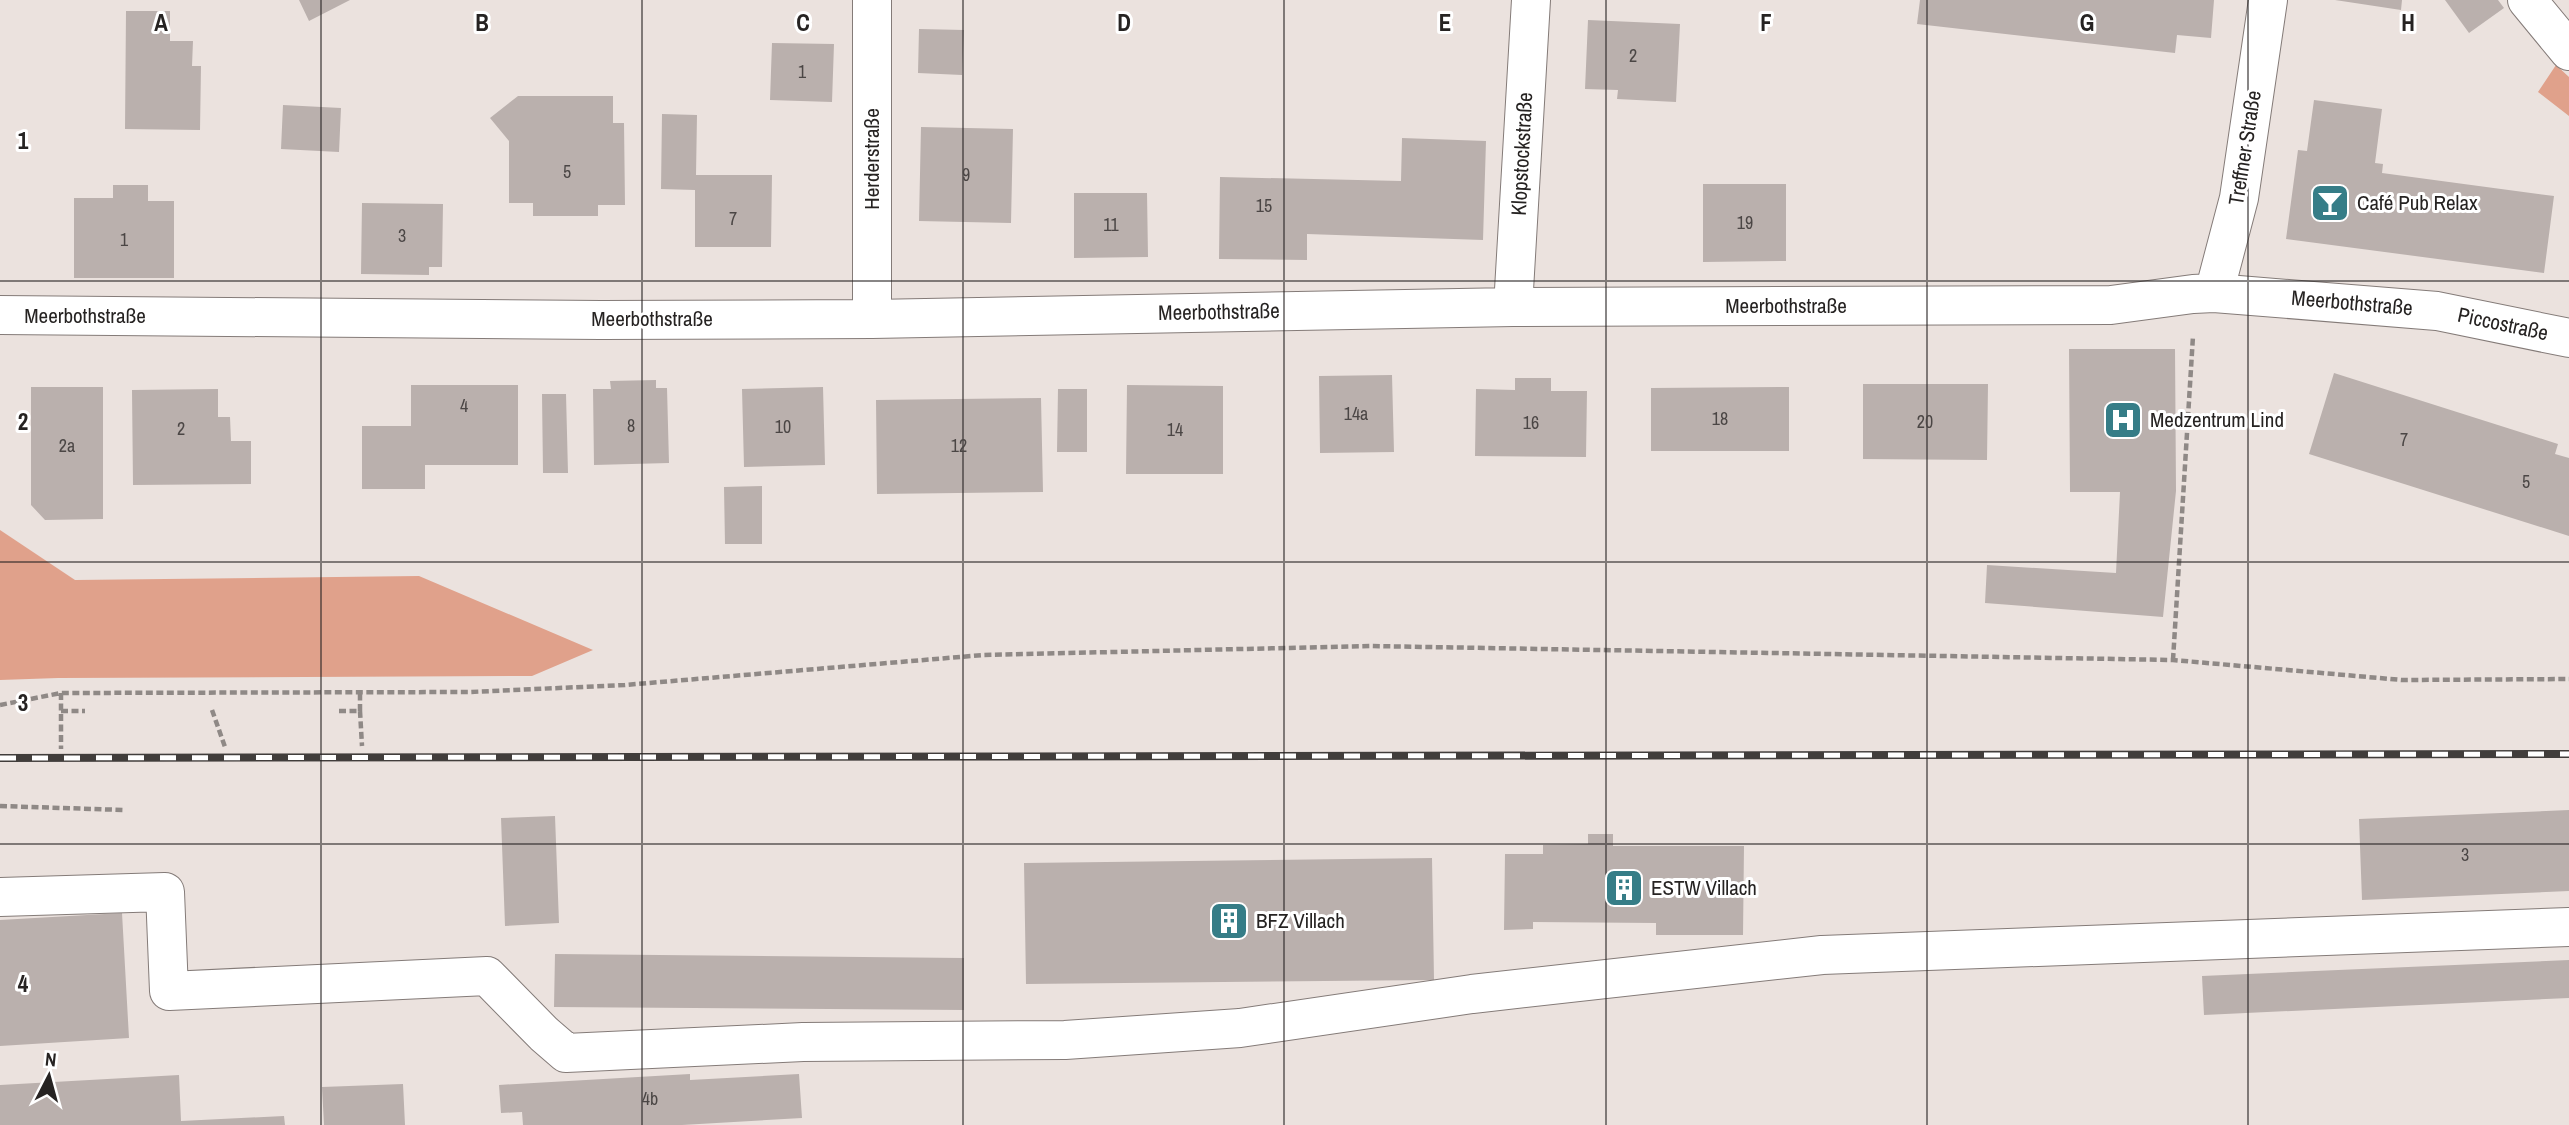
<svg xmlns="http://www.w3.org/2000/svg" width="2569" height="1125" font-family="'Archivo Narrow',sans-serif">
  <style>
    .green { fill: #e0a18b }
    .building { fill: #bab0ad }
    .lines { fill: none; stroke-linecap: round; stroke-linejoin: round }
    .minor-casing { stroke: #847b78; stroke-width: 40 }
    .path { stroke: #8f8986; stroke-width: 4.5; stroke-dasharray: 7 3.5; stroke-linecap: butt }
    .minor { stroke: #fff; stroke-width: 38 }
    .rail-casing { stroke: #413d3b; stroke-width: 8 }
    .rail { stroke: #fff; stroke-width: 5; stroke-dasharray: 16; stroke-linecap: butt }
    .grid { fill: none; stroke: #262322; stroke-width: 2; stroke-opacity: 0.55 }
    .labels { text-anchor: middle; stroke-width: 6; stroke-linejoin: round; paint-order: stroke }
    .number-label { font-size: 18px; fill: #4b4645 }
    .street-label { font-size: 21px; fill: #262322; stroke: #fff }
    .poi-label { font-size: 21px; fill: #262322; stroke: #fff; text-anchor: start }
    .grid-label { font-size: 23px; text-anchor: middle; font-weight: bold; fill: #262322; stroke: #fff; stroke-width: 6; stroke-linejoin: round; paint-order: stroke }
  </style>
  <rect width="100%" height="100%" fill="#ebe2de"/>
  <path class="green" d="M2556,65L2569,77V116L2538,92Z
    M0,530L75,580L419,576L593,650L532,676L58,678L0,680Z"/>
  <path class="building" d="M299,0H350L309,21Z
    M1920,0H2214L2211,38L2177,35L2175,53L1917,24Z
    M2335,0H2402L2401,10Z
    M2445,0H2498L2504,8L2469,33Z
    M126,11H170V41H193L192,66H201L200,130L125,129Z
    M1588,20L1680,24L1676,102L1617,99L1618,90L1585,89Z
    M919,29L964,30L962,75L918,73Z
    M772,43L834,44L832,102L770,100Z
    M518,96H613V123H624L625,205H598V216H533V203H509V141L490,118Z
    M2314,100L2382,109L2375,163L2383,164L2382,173L2554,196L2544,273L2286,239L2298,150L2307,151Z
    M283,105L341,108L339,152L281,149Z
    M662,114L697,115L696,175H772L771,247H695V190L661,189Z
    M921,127L1013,129L1011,223L919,221Z
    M1402,138L1486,141L1483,240L1307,234V260L1219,259L1220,177L1401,181Z
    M1703,184H1786V261L1703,262Z
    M113,185H148V201H174V278H74V198H113Z
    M1074,193H1147L1148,257L1074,258Z
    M362,203L443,204L442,267H429V275L361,274Z
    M2069,349H2175L2176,491L2163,617L1985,603L1987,565L2116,573L2120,492H2070Z
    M2334,373L2558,444L2555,454L2569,458V536L2309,454Z
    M1392,375L1394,452L1320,453L1319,376Z
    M1515,378H1551V391H1587L1586,457L1475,456L1476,389L1515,390Z
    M656,380V388H667L669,463L594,465L593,389H611L610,381Z
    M1863,384H1988L1987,460L1863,459Z
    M411,385H518V465H425V489H362V426H411Z
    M1127,385L1223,386V474H1126Z
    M31,387H103V519L45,520L31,505Z
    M823,387L825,465L744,467L742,389Z
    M1789,387V451H1651V388Z
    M218,389V417H230L231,441H251V484L133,485L132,390Z
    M1058,389H1087V452H1057Z
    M542,394H566L568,473H543Z
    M1041,398L1043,492L877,494L876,400Z
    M762,486V544H725L724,487Z
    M2569,810V891L2362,900L2359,819Z
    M555,816L559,923L505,926L501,818Z
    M1588,834H1613V846H1744L1743,935H1656V923L1533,922V929L1504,930L1505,854H1543V845L1588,844Z
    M1432,858L1434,980L1026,984L1024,863Z
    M122,913L129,1038L0,1046V920Z
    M555,954L964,958V1010L554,1007Z
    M2569,960V998L2204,1015L2202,976Z
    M690,1074V1080L799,1074L802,1118L682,1125H523L522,1112L501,1113L499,1085Z
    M179,1075L181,1121L284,1116L285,1125H0V1085Z
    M403,1084L405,1125H324L322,1087Z"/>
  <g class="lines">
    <defs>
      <path id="minor" d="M872,0V319
        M2527,0L2569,51
        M2214,293L2239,198L2268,0
        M1513,307L1531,0
        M0,315L601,320L872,319L1513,307L2111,305L2193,294L2214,293L2437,311L2569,338
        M0,897L165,892L169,991L487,976L544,1034L566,1053L803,1042L1065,1040L1240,1028L1472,994L1822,955L2569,927"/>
    </defs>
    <use href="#minor" class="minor-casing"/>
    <path class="path" d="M2173,660L2193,336
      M61,693V749
      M0,705L61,693L470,692L625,685L983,655L1371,646L2173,660L2402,680L2569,679
      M212,710L225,747
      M61,711H85
      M339,711H360V691
      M360,711L362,746
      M0,806L124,810"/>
    <use href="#minor" class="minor"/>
    <defs>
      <path id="rail" d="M0,758L2569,754"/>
    </defs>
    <use href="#rail" class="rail-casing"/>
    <use href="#rail" class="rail"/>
  </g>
  <path class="grid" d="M321,0V1125M642,0V1125M963,0V1125M1284,0V1125M1606,0V1125M1927,0V1125M2248,0V1125M0,281H2569M0,562H2569M0,844H2569"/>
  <defs>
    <symbol id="bar-square" viewBox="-11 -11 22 22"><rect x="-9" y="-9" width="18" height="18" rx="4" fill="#367d87" stroke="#fff"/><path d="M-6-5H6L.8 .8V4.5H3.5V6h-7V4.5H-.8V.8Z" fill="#fff"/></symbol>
    <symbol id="hospital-square" viewBox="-11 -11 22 22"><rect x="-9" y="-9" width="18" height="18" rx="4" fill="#367d87" stroke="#fff"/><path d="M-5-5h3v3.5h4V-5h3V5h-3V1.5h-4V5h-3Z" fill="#fff"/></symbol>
    <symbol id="building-square" viewBox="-11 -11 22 22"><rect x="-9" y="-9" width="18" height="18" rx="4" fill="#367d87" stroke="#fff"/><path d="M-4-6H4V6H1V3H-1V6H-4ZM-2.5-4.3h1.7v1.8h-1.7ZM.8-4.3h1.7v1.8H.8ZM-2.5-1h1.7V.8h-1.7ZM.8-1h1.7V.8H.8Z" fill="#fff"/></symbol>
  </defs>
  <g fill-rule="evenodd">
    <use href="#bar-square" x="2308" y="181" width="44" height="44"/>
    <use href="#hospital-square" x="2101" y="398" width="44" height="44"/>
    <use href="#building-square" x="1602" y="866" width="44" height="44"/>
    <use href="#building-square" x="1207" y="899" width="44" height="44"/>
  </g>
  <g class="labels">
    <g class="number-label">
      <text x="1633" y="62">2</text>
      <text x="802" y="78">1</text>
      <text x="567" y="178">5</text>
      <text x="966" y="181">9</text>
      <text x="1264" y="212">15</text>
      <text x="733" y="225">7</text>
      <text x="1745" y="229">19</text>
      <text x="1111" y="231">11</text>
      <text x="402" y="242">3</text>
      <text x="124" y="246">1</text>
      <text x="464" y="412">4</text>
      <text x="1356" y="420">14a</text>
      <text x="1720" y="425">18</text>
      <text x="1925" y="428">20</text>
      <text x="1531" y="429">16</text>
      <text x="631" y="432">8</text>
      <text x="783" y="433">10</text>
      <text x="181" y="435">2</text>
      <text x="1175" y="436">14</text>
      <text x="2404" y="446">7</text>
      <text x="67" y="452">2a</text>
      <text x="959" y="452">12</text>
      <text x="2526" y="488">5</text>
      <text x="2465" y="861">3</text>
      <text x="650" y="1105">4b</text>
    </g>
    <g class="street-label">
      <text transform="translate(2245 148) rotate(-81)" y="7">Treffner Straße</text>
      <text transform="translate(1522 154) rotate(-87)" y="7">Klopstockstraße</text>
      <text transform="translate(872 159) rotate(-90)" y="7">Herderstraße</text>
      <text transform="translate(2352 303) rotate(5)" y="7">Meerbothstraße</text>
      <text x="1786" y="313">Meerbothstraße</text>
      <text transform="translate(1219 312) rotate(-1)" y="7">Meerbothstraße</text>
      <text x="85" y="323">Meerbothstraße</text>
      <text x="652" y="326">Meerbothstraße</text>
      <text transform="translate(2503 324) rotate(12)" y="7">Piccostraße</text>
    </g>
    <g class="poi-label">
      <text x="2357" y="210">Café Pub Relax</text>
      <text x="2150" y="427">Medzentrum Lind</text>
      <text x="1651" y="895">ESTW Villach</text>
      <text x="1256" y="928">BFZ Villach</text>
    </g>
  </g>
  <g class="grid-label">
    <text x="161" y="31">A</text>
    <text x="482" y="31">B</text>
    <text x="803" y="31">C</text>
    <text x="1124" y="31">D</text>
    <text x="1445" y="31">E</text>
    <text x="1766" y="31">F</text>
    <text x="2087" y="31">G</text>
    <text x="2408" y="31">H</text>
    <text x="23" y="149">1</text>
    <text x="23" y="430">2</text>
    <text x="23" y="711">3</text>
    <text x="23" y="992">4</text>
  </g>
  <g transform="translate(49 1076) rotate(6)" stroke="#ffffff" stroke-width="5" paint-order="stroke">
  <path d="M0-5L12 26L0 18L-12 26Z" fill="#262322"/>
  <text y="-10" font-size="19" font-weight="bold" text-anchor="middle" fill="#262322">N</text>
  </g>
</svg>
